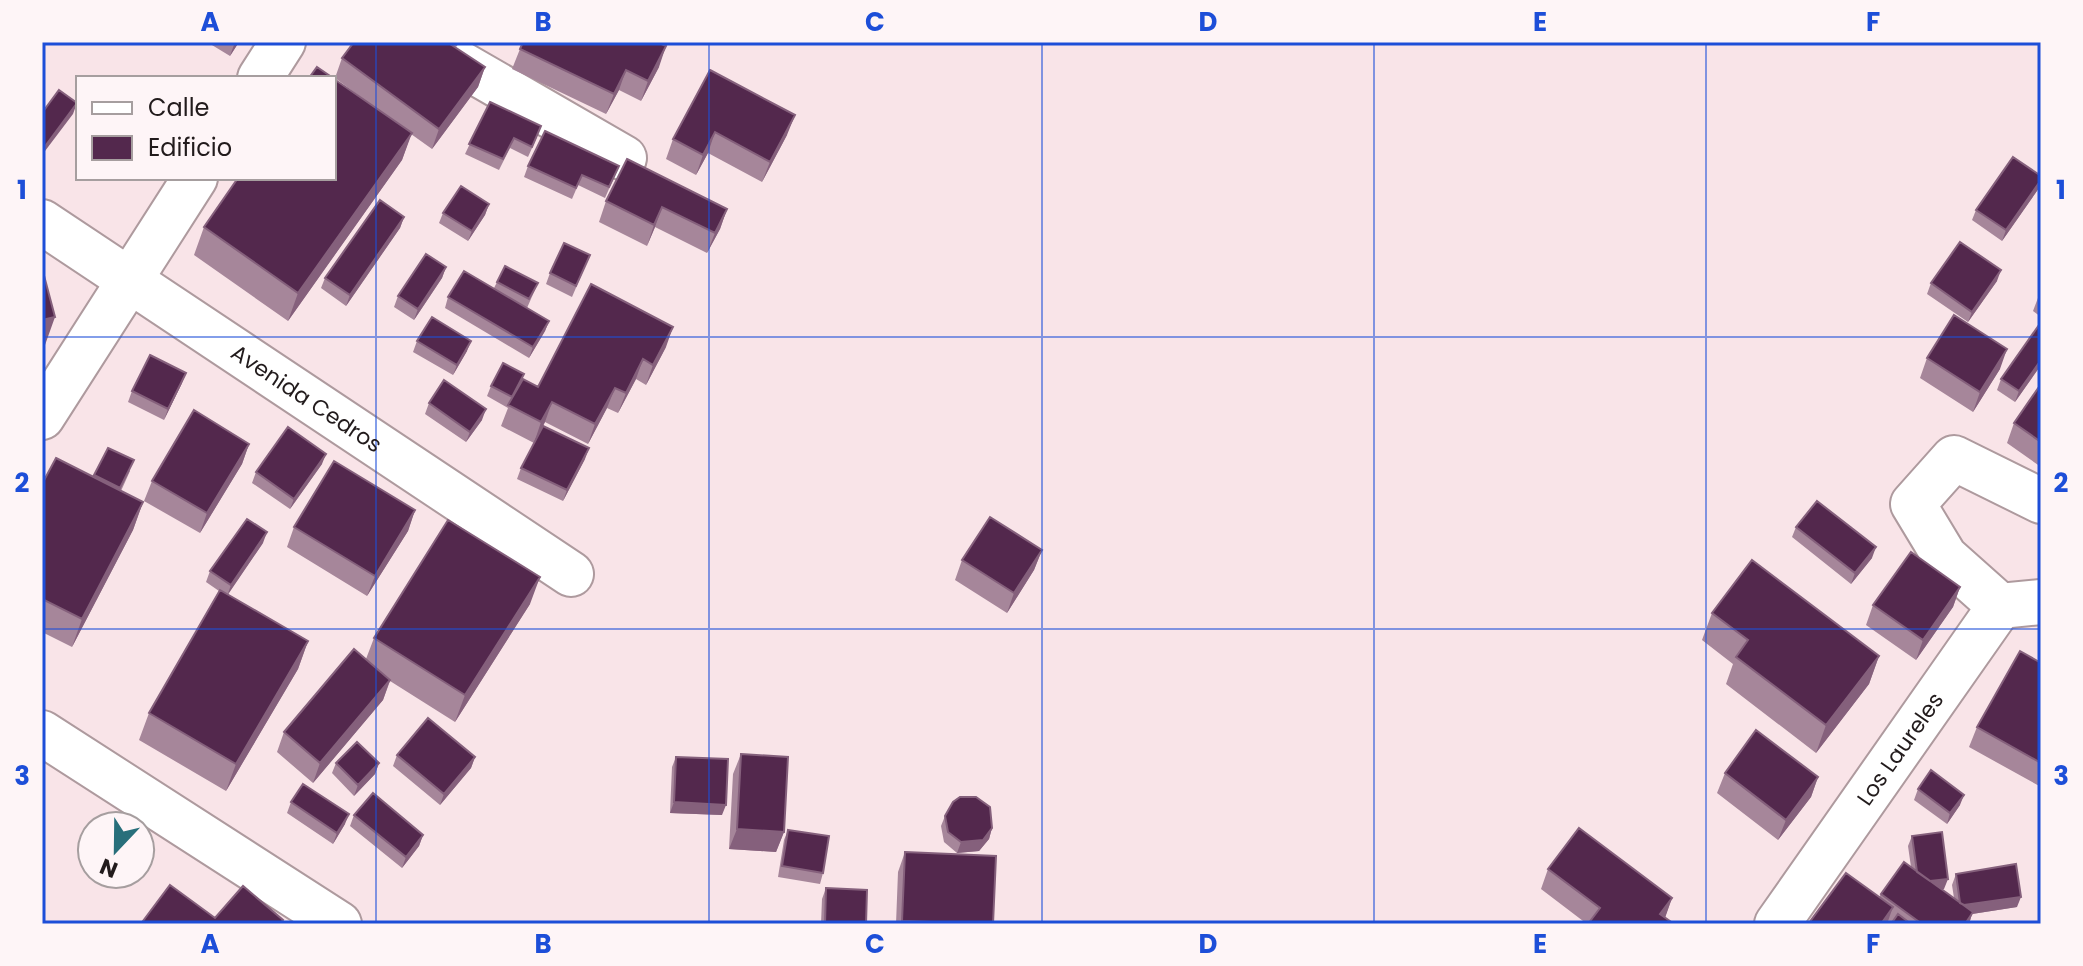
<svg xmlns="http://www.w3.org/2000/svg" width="2083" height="966" font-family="Poppins,sans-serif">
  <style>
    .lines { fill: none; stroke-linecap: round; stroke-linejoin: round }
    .minor-casing { stroke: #ae9a9e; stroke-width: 48 }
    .minor { stroke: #fff; stroke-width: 44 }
    .wall { fill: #a6869a }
    .shaded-wall { fill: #85607c }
    .building { fill: #53284d; stroke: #85607c; stroke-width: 2 }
    .grid { fill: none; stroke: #1d4ed8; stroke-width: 2; stroke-opacity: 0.55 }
    .labels { text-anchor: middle; stroke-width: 8; stroke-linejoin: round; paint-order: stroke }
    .street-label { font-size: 22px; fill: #221b1c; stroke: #fef5f7 }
    .neatline { fill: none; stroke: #1d4ed8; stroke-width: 3 }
    .grid-label { font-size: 26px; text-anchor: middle; font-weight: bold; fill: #1d4ed8 }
  </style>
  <rect width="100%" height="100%" fill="#f9e4e8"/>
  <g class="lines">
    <defs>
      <g id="minor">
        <path d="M423,42L624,158"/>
        <path d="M260,78L283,42"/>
        <path id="s1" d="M42,222L571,574"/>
        <path d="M42,417L195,178"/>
        <path d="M2000,606L1945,557L1913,504L1954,458L2041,501"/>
        <path d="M42,733L339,924"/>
        <path id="s2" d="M1777,924L2000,606L2041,602"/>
      </g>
    </defs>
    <use href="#minor" class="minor-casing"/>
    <use href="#minor" class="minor"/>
  </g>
  <path class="wall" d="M207,42H239L230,56Z
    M448,42H460L456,47Z
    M520,49L659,67L641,101L619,90L606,114L512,69Z
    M342,58L485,67L478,87L432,149L411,134L402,160L288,321L194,255L204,227L362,98L335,78Z
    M710,70L787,135L762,182L708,153L696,175L666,159L673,139Z
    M490,102L537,137L528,157L510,148L499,170L465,154Z
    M528,166H619L605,198L578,185L572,199L524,177Z
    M2039,188L2002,241L1972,220L1976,210Z
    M606,201L727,209L720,229L707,253L655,227L647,246L599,222Z
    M489,204L485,215L468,241L439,223L443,213Z
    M404,217L400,228L346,306L321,288L325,278Z
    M590,255L572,297L546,284L550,273Z
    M446,267L442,278L414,320L394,307L398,296Z
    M1997,281L1968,322L1927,294L1931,283Z
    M497,282L538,283L527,308L549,321L545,331L529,358L445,308L448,297L494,288Z
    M2041,290V317L2033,311Z
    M417,341L467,351L453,375L413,352Z
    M666,347L646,385L636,379L618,413L607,408L588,444L545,422L534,443L501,426L508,408L487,396L491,386L522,380L538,387Z
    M1927,358L2000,369L1973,412L1920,378Z
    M2041,365L2015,402L1997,390L2001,379Z
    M182,383L164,420L128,402L132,391Z
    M2041,384V467L2007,443L2014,423Z
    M429,403L482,420L466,442L425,414Z
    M249,444L242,464L200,533L144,501L152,481Z
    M108,448L130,471L121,491L143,502L133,530L72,647L42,632V484L94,477Z
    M585,459L563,501L517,479L521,468Z
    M322,464L290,509L252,483L256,472Z
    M415,510L408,531L367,596L287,547L294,527Z
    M1796,527L1872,558L1851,584L1792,537Z
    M263,543L227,595L308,641L298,669L226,791L139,740L149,713L219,591L206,582L210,571Z
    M1042,550L1034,570L1007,613L955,580L962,560Z
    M1960,587L1953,607L1916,660L1866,625L1873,605Z
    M530,604L455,722L390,681L383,700L313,783L277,752L284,732L366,659L374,638Z
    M1712,613L1879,656L1869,684L1816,753L1726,684L1733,664L1702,640Z
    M2041,663V787L1969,747L1977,727Z
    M741,754L784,832L776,852L729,849L733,774Z
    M397,755L475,757L471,768L440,805L393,766Z
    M676,757L722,815L670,813L672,767Z
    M336,763H379L375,774L354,796L332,773Z
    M1725,773L1818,777L1811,797L1778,840L1717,793Z
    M1918,789L1960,805L1947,824L1914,800Z
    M291,802L345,824L333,844L287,813Z
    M354,815L423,835L419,846L402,868L350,826Z
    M945,816L992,828L989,839L979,851L957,853L944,842L941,826Z
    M788,830L823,873L820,884L778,877L784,840Z
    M1912,836L1944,889L1942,890L1954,898L1952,885L1956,874L2017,907L1972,914L1969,924H1808L1846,873L1879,897L1881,894L1911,867L1908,846Z
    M905,852L993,924H896L898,872Z
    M1548,869L1672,898L1665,917L1587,924L1541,889Z
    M826,888L866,924H821L822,899Z"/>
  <path class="shaded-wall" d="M235,42H239L230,56Z
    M666,46L659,67L641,101L648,81Z
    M485,67L478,87L432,149L439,129Z
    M626,70L619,90L606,114L614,94Z
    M77,103L73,114L42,155L43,149Z
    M795,115L787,135L762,182L770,162Z
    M715,132L708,153L696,175L703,155Z
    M412,133L402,160L288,321L298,293Z
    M2041,180L2039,188L2002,241L2006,230Z
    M489,204L485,215L468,241L472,231Z
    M662,207L655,227L647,246L654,225Z
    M727,209L720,229L707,253L715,233Z
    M404,217L400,228L346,306L350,295Z
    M446,267L442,278L414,320L418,309Z
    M2001,270L1997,281L1968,322L1972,312Z
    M55,317L45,345H42V320Z
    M549,321L545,331L529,358L533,347Z
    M673,327L666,347L646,385L653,365Z
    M471,341L467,351L453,375L457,365Z
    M2007,349L2000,369L1973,412L1980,392Z
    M643,359L636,379L618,413L626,393Z
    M2041,360V365L2015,402L2019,391Z
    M186,373L182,383L164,420L168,409Z
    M615,388L607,408L588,444L595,424Z
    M552,402L545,422L534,443L541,422Z
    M486,409L482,420L466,442L470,432Z
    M249,444L242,464L200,533L207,513Z
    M589,448L585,459L563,501L567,490Z
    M326,454L322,464L290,509L294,499Z
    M143,502L133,530L72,647L82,619Z
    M415,510L408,531L367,596L375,576Z
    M267,532L263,543L227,596L231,585Z
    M1876,547L1872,558L1851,584L1855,573Z
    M1042,550L1034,570L1007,613L1014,593Z
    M540,577L530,604L455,722L465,695Z
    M1960,587L1953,607L1916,660L1923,640Z
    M308,641L298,669L226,791L236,764Z
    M1879,656L1869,684L1816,753L1826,725Z
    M390,680L383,700L313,783L320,763Z
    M475,757L471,768L440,805L444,794Z
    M379,763L375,774L354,796L358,785Z
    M1818,777L1811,797L1778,840L1786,820Z
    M1964,795L1960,805L1947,824L1950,813Z
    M674,802L726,805L722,815L670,813Z
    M349,814L345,824L333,844L337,833Z
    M992,828L989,839L979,851L957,853L961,842Z
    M737,829L784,832L776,852L729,849Z
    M423,835L419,846L402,868L406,857Z
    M1948,879L1944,889L1915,893L1919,883Z
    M2021,897L2017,907L1972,914L1969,924H1965L1961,906Z
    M1672,898L1665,918L1660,914Z
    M1893,907L1887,924H1881Z
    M902,921L968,924H901Z"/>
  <path class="building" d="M354,42H447L485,67L439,129L342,58Z
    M523,42H657L666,46L648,81L626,70L614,94L520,49Z
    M317,67L333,78H309Z
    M710,70L795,115L770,162L715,132L703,155L673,139Z
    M334,79L412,133L298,293L204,227L238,178H334Z
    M59,90L77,103L43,149L42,113Z
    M490,102L541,126L532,147L514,138L503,159L469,144Z
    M545,131L619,166L609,187L582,175L576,188L528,166Z
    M2013,157L2041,176V180L2006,230L1976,210Z
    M627,159L727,209L715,233L662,207L654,225L606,201Z
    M461,186L489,204L472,231L443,213Z
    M380,200L404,217L350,295L325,278Z
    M1960,242L2001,270L1972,312L1931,283Z
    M564,243L590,255L576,286L550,273Z
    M426,254L446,267L418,309L398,296Z
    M505,266L538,283L529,299L497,282Z
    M42,268L55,317L42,320Z
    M464,271L549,321L533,347L448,297Z
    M591,284L673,327L653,365L643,359L626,393L615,388L595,424L552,402L541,422L508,405L523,379L538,387Z
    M1954,315L2007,349L1980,392L1927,358Z
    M432,317L471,341L457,365L417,341Z
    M2039,325L2041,326V360L2019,391L2001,379Z
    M150,355L186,373L168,409L132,391Z
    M503,363L524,374L512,397L491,386Z
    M444,380L486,409L470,432L429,403Z
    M2041,384V442L2014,423Z
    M194,410L249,444L207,513L152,481Z
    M543,426L589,448L567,490L521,468Z
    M288,427L326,454L294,499L256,472Z
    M108,448L134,460L120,488L94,475Z
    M56,458L143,502L82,619L42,599V484Z
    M334,461L415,510L375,576L294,527Z
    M1817,501L1876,547L1855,573L1796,527Z
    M990,517L1042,550L1014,593L962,560Z
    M247,519L267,532L231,585L210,571Z
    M448,520L540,577L465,695L374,638Z
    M1911,552L1960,587L1923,640L1873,605Z
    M1752,560L1879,656L1826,725L1736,657L1748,640L1712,613Z
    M220,590L308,641L236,764L149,713Z
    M354,649L390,680L320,763L284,732Z
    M2020,651L2041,663V763L1977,727Z
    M428,718L475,757L444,794L397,755Z
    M1756,730L1818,777L1786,820L1725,773Z
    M357,742L379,763L358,785L336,763Z
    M741,754L788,757L784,832L737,829Z
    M676,757L728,759L726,805L674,802Z
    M1931,770L1964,795L1950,813L1918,789Z
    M303,784L349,814L337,833L291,802Z
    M373,793L423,835L406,857L354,815Z
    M960,797H976L990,807L992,828L983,840L961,842L948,832L945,816L953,802Z
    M1579,828L1672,898L1660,914L1674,924H1588L1600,908L1548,869Z
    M788,830L829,836L823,873L782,866Z
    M1942,832L1948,879L1930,881L1917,872L1912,836Z
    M905,852L996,856L993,924L902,921Z
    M1904,862L1973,912L1965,924H1922L1881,894Z
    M2016,864L2021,897L1964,905L1960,903L1956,874Z
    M1846,873L1893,907L1881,924H1810L1809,923Z
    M170,885L215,918L243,886L283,920L280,924H222L221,923L220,924H147L143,921Z
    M826,888L867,890L866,924H825Z
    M1898,914L1911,924H1891Z"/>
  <path class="grid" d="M376,42V924M709,42V924M1042,42V924M1374,42V924M1706,42V924M42,337H2041M42,629H2041"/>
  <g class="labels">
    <g class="street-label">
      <text dy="8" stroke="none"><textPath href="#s1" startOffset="318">Avenida Cedros</textPath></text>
      <text dy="8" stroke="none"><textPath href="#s2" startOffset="214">Los Laureles</textPath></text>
    </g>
  </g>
  <rect width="2083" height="966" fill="none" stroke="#fef5f7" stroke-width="88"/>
  <rect x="76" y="76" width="260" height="104" fill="#fef5f7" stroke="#a69e9f" stroke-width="2"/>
  <rect x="92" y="102" width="40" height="12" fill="#ffffff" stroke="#a69e9f" stroke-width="2"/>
  <text x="148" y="116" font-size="24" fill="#221b1c">Calle</text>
  <rect x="92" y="136" width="40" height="24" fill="#53284d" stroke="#a69e9f" stroke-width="2"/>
  <text x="148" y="156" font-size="24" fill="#221b1c">Edificio</text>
  <g transform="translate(116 850) rotate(202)"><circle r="38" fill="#fef5f7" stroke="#a69e9f" stroke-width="2"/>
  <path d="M0-6L14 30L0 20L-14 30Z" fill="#286f7b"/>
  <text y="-12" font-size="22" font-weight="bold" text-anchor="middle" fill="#221b1c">N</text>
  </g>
  <rect x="44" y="44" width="1995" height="878" class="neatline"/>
  <g class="grid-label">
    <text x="210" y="31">A</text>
    <text x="543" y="31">B</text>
    <text x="875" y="31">C</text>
    <text x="1208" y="31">D</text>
    <text x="1540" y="31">E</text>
    <text x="1873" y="31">F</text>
    <text x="22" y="199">1</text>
    <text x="2061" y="199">1</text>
    <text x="22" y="492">2</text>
    <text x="2061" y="492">2</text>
    <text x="22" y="785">3</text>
    <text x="2061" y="785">3</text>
    <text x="210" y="953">A</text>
    <text x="543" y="953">B</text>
    <text x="875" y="953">C</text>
    <text x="1208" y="953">D</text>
    <text x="1540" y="953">E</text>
    <text x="1873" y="953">F</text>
  </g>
</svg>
